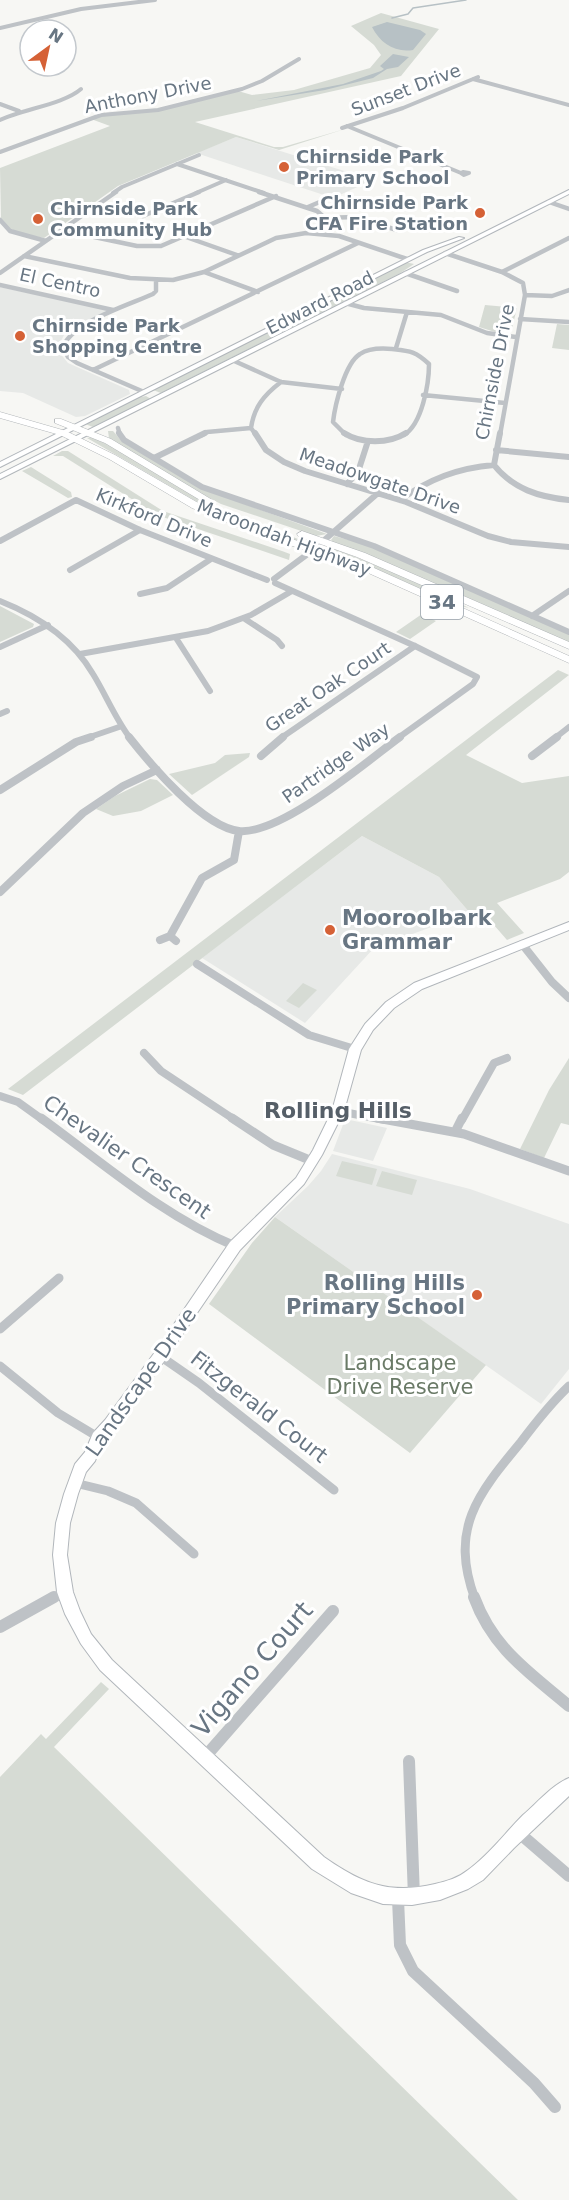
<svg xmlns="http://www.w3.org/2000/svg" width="569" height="2200" font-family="'DejaVu Sans',sans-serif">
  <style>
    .built { fill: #e7e9e7 }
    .green { fill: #d6dbd4 }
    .water { fill: #b7c1c5 }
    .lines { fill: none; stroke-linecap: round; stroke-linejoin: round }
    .stream { stroke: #b7c1c5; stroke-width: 1.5 }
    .secondary-casing { stroke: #b1b6bb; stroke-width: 2 }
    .highway-casing { stroke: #b2b6b9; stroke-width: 1 }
    .street-far5 { stroke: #bec2c6; stroke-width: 4 }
    .street-far4 { stroke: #bec2c6; stroke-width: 4.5 }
    .street-far3 { stroke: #bec2c6; stroke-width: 6 }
    .street-far2 { stroke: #bec2c6; stroke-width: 8 }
    .street-far1 { stroke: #bec2c6; stroke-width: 9 }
    .street { stroke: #bec2c6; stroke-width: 12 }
    .secondary { fill: #fff; fill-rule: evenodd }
    .highway { fill: #fff; fill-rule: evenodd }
    .poi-dot { fill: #d56136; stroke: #fff; stroke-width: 2 }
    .labels { text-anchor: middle; stroke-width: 6; stroke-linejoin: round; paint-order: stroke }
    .far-street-label { font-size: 18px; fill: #687683; stroke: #fff }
    .far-poi-label { font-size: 18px; font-weight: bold; fill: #687683; stroke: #fff; text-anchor: start }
    .shield { fill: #fff; stroke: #959fa8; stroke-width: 1.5 }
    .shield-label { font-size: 20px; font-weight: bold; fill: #687683 }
    .poi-label { font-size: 21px; font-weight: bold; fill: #687683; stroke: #fff; text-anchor: start }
    .street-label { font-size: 21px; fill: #687683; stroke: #fff }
    .park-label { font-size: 21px; fill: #6a7a67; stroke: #fff }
    .neighbourhood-label { font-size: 22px; font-weight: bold; fill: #565f68; stroke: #fff }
    .near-street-label { font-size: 26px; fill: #687683; stroke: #fff }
  </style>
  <rect width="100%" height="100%" fill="#f7f7f4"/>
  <path class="built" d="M236,137L373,180L333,198L196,153Z
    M0,287L107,310L106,313L65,333L59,345V352L68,363L129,390L130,394L85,416L76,417L23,393L0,391Z
    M362,836L439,877L470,913L374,948L305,1023L202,958Z
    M350,1120L387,1128L373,1161L333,1151L344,1122Z
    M332,1154L470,1189L569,1224V1369L541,1404L275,1217L308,1186L321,1171Z"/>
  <path class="green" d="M381,13L439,29L401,76L195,122L274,147H283L345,129L279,150L236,137L118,186L44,238L23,234L6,227L1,220L0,168L110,126L91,119L102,116L142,112L238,91L252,95L294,90L370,68L381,55L374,45L351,26Z
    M405,262L414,264L399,274L161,393L153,390Z
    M485,305L517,308L511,332H495L479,327Z
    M557,324L569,325V350L552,348Z
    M146,396L151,399L93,427L85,424L136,398Z
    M108,431H113L120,439L203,489L327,534L316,536L221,504L198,492L109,438Z
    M91,437L122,451L178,487L215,507L311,544L291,540L249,526L213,511L87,438Z
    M62,451H68L163,511L282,551L290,554L289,560L157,515L63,456H53Z
    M31,467L71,492L72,497L68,498L22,471Z
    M334,536L364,544L569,634V642L390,564L333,542L331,540Z
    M330,547L406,577L469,608L446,602L327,549Z
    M0,606L34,624L33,627L0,642Z
    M422,614L436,621L410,639L396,632Z
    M558,670L569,675L466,755L522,783L569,776V872L560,879L497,903L524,933L507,940L480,909L470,913L439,877L362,836L23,1095L8,1089Z
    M250,753L249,757L192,795L169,774L215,763L225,755Z
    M150,779L157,780L173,795L141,811L113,816L96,809L115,796Z
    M303,983L317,990L299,1008L286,1001Z
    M569,1058V1125L561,1123L544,1158L520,1149L549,1090Z
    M342,1161L377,1169L372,1185L336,1176Z
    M382,1171L417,1180L412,1195L376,1186Z
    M275,1217L486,1365L410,1453L209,1304L252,1243Z
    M101,1682L109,1689L54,1747L518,2200H0V1777L41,1734L46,1739Z"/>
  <path class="water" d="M387,22L420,30L426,34L413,50C395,53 380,43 372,27Z
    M393,54L409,57L398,67L387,69L373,78L325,90L256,101L343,84L381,71L384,69L380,66Z"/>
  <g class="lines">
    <path class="stream" d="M392,18L408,14L413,8L466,0"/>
    <defs>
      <path id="secondary" d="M569,190V194L0,479V474Z
        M459,237L464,238L427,252L0,467V462L423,250Z
        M569,922V930L422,989L394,1008L373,1030L361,1050L344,1111L322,1155L304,1184L240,1250L165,1360L115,1428L103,1441L95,1461L86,1472L78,1494L70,1523L67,1555L73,1592L80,1611L91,1634L112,1660L324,1857C361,1883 389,1895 435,1884C447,1881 458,1878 468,1870C489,1855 505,1833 523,1815C537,1803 552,1785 569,1778V1796L514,1848L483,1880L468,1889L440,1900L412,1905L383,1904L351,1893L312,1869L100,1670L81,1644L65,1614L57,1592L53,1555L56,1523L64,1494L75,1464L85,1452L93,1433L105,1420L155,1352L230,1242L296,1178L313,1150L332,1111L349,1049L365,1024L386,1002L414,983Z"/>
      <path id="highway" d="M0,412L66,431L115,455L200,504L250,525L363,563L569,656V663L355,567L242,529L192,508L109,459L60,435L0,418Z
        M55,419H61L111,439L214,501L205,503L105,443L55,423Z
        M302,531L365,553L569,642V649L357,557L298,536L297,534Z"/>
    </defs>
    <use href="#secondary" class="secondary-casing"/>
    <use href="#highway" class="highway-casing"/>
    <path class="street-far5" d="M0,28L81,9L155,0
      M473,79L569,105
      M0,104L19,111
      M0,120C23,109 64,104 81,89
      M347,126L461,173
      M342,128L403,108L478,77
      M0,152L101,115L158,110L242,89L262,81L299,59
      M177,164L264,193
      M463,172L469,173L464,175L461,173Z
      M113,193L122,187L199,155
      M196,193L226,180"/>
    <path class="street-far4" d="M259,192L317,211L325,218L320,233
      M549,202L569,209
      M95,206L143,216L199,192
      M308,207L329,198
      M325,218L354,217L397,230
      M0,220L10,231L46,241
      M61,230L137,246H161L276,196
      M186,237L237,255
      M445,253L502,272L523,283L525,295L500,435
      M24,256L130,278L173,280L204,272L276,238L306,233L339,236L407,259
      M204,272L258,292
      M502,272L569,238
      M0,273L116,192
      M405,273L457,291
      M0,285L113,310
      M525,295L552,296L569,290
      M345,303L364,308L441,315L487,333L516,337
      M520,319L569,322
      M396,348L407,312
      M232,360L281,382L342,389
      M93,370L358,243
      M144,392L77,363L68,357L63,347C72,322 129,305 153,294L156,291V281
      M423,395L505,403
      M118,428L120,435
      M202,435L207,432L251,428
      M256,435L251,428C254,407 264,395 281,382
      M346,435L333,422C335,405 345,363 360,354C369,348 381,348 392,349C410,351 415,351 429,364C429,384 422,424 404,435"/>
    <path class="street-far3" d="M119,433L124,440L202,487L374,546L569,632
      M255,433L266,450L284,462L305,471L406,502L488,536L511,542L569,547
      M344,433C361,444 389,444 406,433
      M500,433L494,465C513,489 539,497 569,500
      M496,450L569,457
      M154,458L205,433
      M347,484L358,472L368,441
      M400,500C429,479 458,468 494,465
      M0,541L76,500L140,530L267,580
      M70,570L140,530
      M274,579L313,550L378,493
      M275,583L415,646L477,677L473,684L398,738
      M140,594L167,588L211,559
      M0,601C38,616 72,638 93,674C106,695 115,718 130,738
      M532,616L569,591
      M245,619L277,640L282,646
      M176,638L210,691
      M0,647L48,625
      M80,654L208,631L251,615L292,591
      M0,714L7,711
      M87,738L122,726
      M281,738L415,646
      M555,738L569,727"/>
    <path class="street-far2" d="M129,737C151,765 203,827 239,831C281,835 366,762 400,737
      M261,756L283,737
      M532,756L557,737
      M0,790L76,742L91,737
      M0,892L83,813L123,786L157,770
      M170,936L202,878L234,860L239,831
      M160,940L170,936L176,941
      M522,944L552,982L569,998
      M197,964L309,1035L355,1049
      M144,1053L161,1071L235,1120
      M0,1096L18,1102L43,1120
      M338,1111L385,1120
      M462,1120L494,1063L507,1058"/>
    <path class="street-far1" d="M41,1118C103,1163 164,1217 235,1246
      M232,1118L273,1145L312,1161
      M377,1118L464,1134L569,1171
      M455,1132L462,1118
      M0,1329L59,1278
      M160,1356L199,1383L334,1490
      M0,1366L58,1413L98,1437
      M75,1483L108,1491L136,1503L194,1554
      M51,1599L65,1592
      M475,1599C449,1528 478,1494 521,1442C536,1422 551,1403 569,1386"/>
    <path class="street" d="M474,1597C493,1649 529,1672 569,1706
      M0,1627L54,1597
      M204,1758L333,1611
      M409,1761L414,1897
      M518,1832L569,1876
      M398,1899L400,1945L413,1971L534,2083L555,2107"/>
    <use href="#secondary" class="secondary"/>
    <use href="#highway" class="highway"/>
  </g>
  <g class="poi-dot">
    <circle cx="284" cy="167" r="6"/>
    <circle cx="480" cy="213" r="6"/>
    <circle cx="38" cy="219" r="6"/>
    <circle cx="20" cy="336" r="6"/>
    <circle cx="330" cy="930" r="6"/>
    <circle cx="477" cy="1295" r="6"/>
  </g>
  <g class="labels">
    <g class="far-street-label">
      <text transform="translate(406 90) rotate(-21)" y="6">Sunset Drive</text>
      <text transform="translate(148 95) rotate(-11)" y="6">Anthony Drive</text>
      <text transform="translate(60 283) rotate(12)" y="6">El Centro</text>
      <text transform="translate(320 303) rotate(-27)" y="6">Edward Road</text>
      <text transform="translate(495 372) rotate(-79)" y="6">Chirnside Drive</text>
      <text transform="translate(380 481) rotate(19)" y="6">Meadowgate Drive</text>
      <text transform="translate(154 518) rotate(23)" y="6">Kirkford Drive</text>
      <text transform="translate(284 538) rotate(21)" y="6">Maroondah Highway</text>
      <text transform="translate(328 687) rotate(-34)" y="6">Great Oak Court</text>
      <text transform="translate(336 763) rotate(-35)" y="6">Partridge Way</text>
    </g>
    <g class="far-poi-label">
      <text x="296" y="163">Chirnside Park<tspan x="296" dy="21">Primary School</tspan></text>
      <text x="468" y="209" text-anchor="end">Chirnside Park<tspan x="468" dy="21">CFA Fire Station</tspan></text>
      <text x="50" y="215">Chirnside Park<tspan x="50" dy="21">Community Hub</tspan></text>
      <text x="32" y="332">Chirnside Park<tspan x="32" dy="21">Shopping Centre</tspan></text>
    </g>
    <rect class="shield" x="421" y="585" width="42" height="34" rx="4.5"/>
    <g class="shield-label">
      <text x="442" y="609">34</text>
    </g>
    <g class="poi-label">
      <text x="342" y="925">Mooroolbark<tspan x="342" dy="24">Grammar</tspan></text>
      <text x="465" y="1290" text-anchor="end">Rolling Hills<tspan x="465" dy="24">Primary School</tspan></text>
    </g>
    <g class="street-label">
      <text transform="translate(127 1157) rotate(35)" y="7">Chevalier Crescent</text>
      <text transform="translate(141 1382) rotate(-55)" y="7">Landscape Drive</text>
      <text transform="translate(259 1407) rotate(38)" y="7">Fitzgerald Court</text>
    </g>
    <g class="park-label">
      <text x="400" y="1370">Landscape<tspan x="400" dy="24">Drive Reserve</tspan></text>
    </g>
    <g class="neighbourhood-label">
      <text x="338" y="1118">Rolling Hills</text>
    </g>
    <g class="near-street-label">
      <text transform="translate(252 1669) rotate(-49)" y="9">Vigano Court</text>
    </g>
  </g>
  <g transform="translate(48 48) rotate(33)"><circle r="28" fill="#ffffff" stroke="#c3c8cd" stroke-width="1.5"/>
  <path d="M0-4.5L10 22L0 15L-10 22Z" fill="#d56136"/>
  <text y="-9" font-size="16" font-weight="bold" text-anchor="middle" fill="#687683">N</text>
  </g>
</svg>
